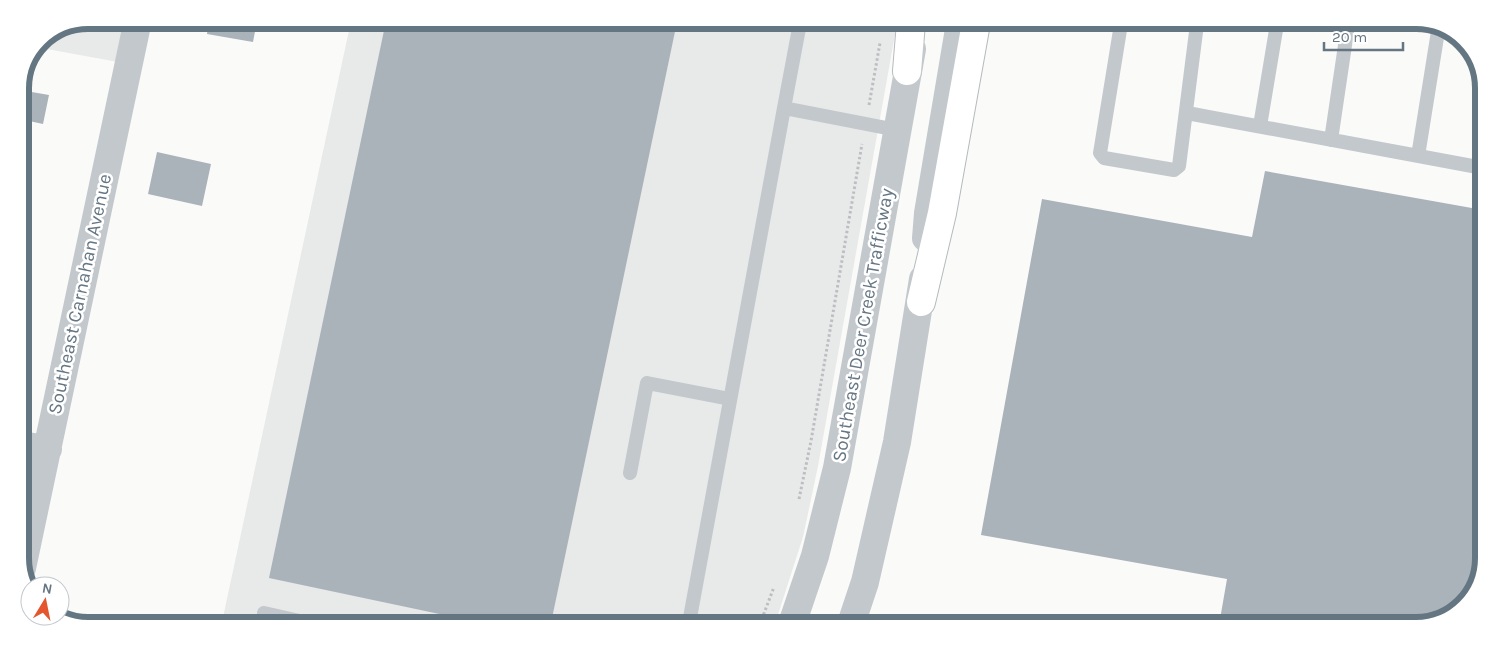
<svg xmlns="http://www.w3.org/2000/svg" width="1504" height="646" font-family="Karla,sans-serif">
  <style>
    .built { fill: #e8e9e9 }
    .building { fill: #aab3b9 }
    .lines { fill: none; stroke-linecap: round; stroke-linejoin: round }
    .primary-casing { stroke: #b5babe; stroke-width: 30 }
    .path { stroke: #bbbfc2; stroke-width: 3; stroke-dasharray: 2.5 2.5; stroke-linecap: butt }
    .service { stroke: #c3c8cc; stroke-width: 14 }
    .minor { stroke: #c3c8cc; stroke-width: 28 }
    .tertiary { stroke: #c3c8cc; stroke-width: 28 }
    .primary { stroke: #fff; stroke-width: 28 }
    .labels { text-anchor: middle; stroke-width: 5; stroke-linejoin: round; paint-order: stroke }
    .street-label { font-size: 19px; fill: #657683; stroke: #fff }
    .rim { fill: none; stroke: #657683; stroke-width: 6 }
  </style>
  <rect width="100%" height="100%" fill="#fafaf8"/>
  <path class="built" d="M88,20H126L118,62L36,47L40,40Z
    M351,21L897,23L818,466L803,537L775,624L222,622Z"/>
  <path class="building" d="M209,20L257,21L253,42L207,34Z
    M386,21L677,22L551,623H482L269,578Z
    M20,90L49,95L43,124L20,119Z
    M157,152L211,164L202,206L148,194Z
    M1265,171L1483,210L1479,584L1454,614L1417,626L1219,625L1227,579L981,535L1042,199L1252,237Z"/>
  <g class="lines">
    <defs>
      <path id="primary" d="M907,71L911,23
        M921,302L942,213L976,23"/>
    </defs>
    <use href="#primary" class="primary-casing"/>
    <path class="path" d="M869,105L880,43
      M799,499L811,441L862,144
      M760,624L774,587"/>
    <path class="service" d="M1121,24L1100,153L1104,158L1174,170L1179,166L1197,24
      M784,108L800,23
      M1187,113L1483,168
      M1260,126L1277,24
      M1331,140L1348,25
      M1418,156L1439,25
      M630,473L647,383L730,399
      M264,613L304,622
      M689,623L784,108L897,130"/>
    <path class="minor" d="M20,445L48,449
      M22,568L138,20"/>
    <path class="tertiary" d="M926,238L928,213L960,23
      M792,624L815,556L837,468L912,49
      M851,624L865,582L897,442L923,279"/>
    <use href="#primary" class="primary"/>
  </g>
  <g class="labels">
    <g class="street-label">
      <text transform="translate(79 294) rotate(-78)" y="7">Southeast Carnahan Avenue</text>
      <text transform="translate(862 325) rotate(-80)" y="7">Southeast Deer Creek Trafficway</text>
    </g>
  </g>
  <path d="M0 0H1504V646H0ZM88 29H1416A59 59 0 0 1 1475 88V558A59 59 0 0 1 1416 617H88A59 59 0 0 1 29 558V88A59 59 0 0 1 88 29Z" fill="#fff" fill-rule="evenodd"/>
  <path class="rim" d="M88 29H1416A59 59 0 0 1 1475 88V558A59 59 0 0 1 1416 617H88A59 59 0 0 1 29 558V88A59 59 0 0 1 88 29Z"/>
  <g transform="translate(45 601) rotate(10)"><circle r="24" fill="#ffffff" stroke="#c1c8cd"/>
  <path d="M0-4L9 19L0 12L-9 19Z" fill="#e4572e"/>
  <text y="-8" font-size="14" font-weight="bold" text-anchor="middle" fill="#657683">N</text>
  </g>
  <path d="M1324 42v8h79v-8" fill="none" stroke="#657683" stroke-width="2.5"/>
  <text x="1332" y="42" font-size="15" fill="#657683" stroke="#ffffff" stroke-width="4" paint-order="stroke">20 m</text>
</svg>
